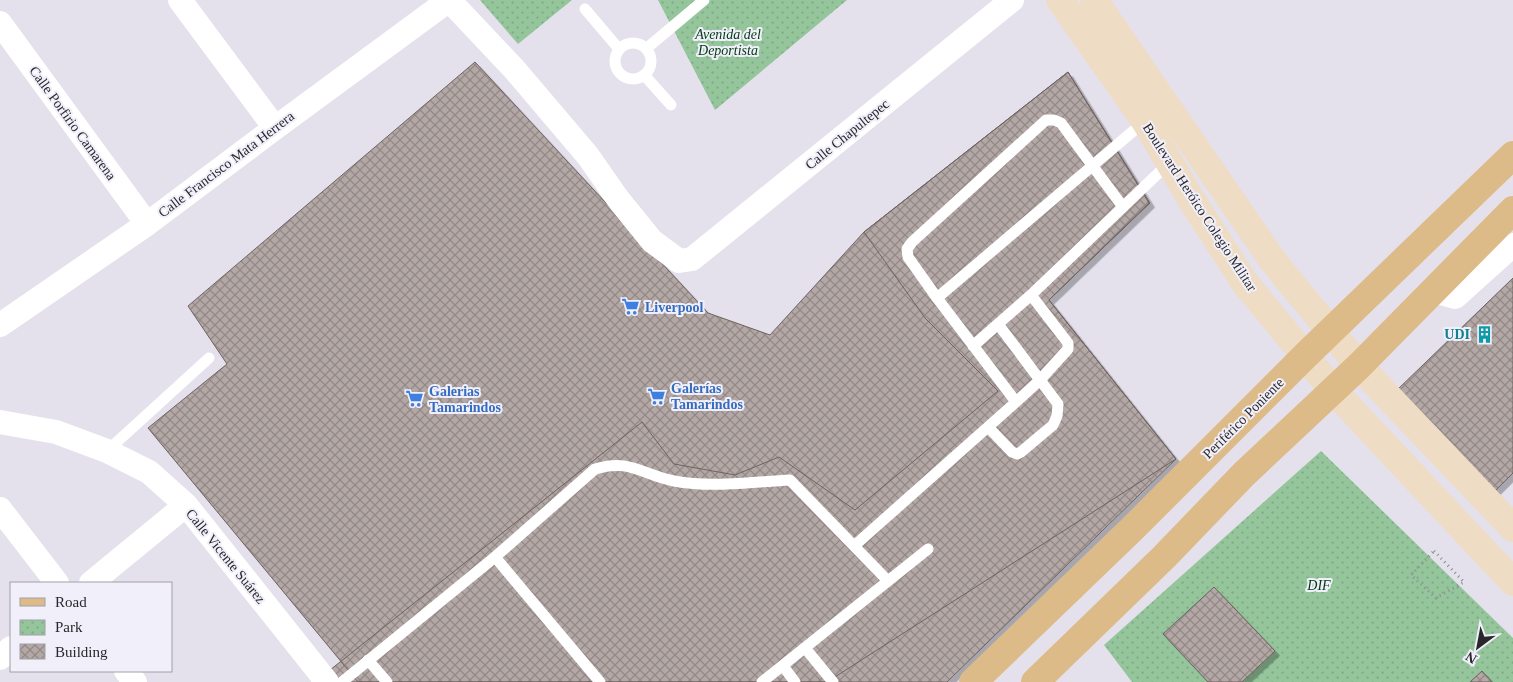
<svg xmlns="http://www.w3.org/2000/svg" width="1513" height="682" font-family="'Times New Roman',serif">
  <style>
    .park { fill: url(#park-dots) }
    .building { fill: url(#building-cross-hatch); stroke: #6e6361; filter: url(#shadow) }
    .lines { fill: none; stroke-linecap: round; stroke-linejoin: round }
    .path { stroke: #8e8c93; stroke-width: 3; stroke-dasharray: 1 4; stroke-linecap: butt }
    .service { stroke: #fff; stroke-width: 11 }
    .minor { stroke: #fff; stroke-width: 24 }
    .secondary { stroke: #eeddc4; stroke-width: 28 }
    .primary { stroke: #ddbb89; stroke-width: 28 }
    .labels { text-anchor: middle; stroke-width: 4; stroke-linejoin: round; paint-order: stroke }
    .park-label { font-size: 14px; font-style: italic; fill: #013b15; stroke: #f1eff9 }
    .street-label { font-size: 14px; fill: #28272b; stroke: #f1eff9 }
    .shop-label { font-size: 14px; font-weight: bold; fill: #366cbe; stroke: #f1eff9; text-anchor: start }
    .culture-label { font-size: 14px; font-weight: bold; fill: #0d838f; stroke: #f1eff9; text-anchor: end }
  </style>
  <defs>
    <pattern id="park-dots" width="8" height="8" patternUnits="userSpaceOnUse" patternTransform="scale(1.25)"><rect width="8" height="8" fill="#94c59b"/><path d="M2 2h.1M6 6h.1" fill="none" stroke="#80a986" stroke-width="1.8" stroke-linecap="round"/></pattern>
    <pattern id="building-cross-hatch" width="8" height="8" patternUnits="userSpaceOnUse" patternTransform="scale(1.25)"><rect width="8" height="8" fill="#b4a8a6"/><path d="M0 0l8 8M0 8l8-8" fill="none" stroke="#928987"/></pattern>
    <filter id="shadow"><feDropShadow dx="4.5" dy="4.5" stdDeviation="0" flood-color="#0004"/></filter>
  </defs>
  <rect width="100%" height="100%" fill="#e4e1ec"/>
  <path class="park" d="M480,0H572L518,44Z
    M658,0H847L715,110Z
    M1321,451L1513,638V682H1132L1104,645Z"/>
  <path class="building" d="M475,62L708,313L770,335L864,232L1068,72L1149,203L1049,300L1176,459L827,682H358L148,428L227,364L188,306Z
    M1068,72L1150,203L1049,300L1176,459L947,682H340L330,670L642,422L674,464L735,475L779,457L855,510L998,391L925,318L864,232Z
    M1513,278V473L1494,492L1396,391Z
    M1214,587L1275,651L1242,682H1208L1163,634Z
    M1482,671L1492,682H1470Z"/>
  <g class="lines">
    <path class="path" d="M1434,551L1464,582L1436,598L1411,575Z"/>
    <path class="service" d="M585,9L619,49
      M615 61a18 18 0 1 1 36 0a18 18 0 1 1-36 0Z
      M647,48L704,0
      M645,76L671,105
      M937,298L908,257L907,249L912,242L1046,120H1054L1061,123L1123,207
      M973,346L1031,295L1170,162
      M1016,402L1040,380L1068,349V343L1031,295
      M988,427L1012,452L1017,454L1021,452L1053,425L1057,416L1058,404L998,324
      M107,451L209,358
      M854,546L1016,402L937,298L1145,121
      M495,557L595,469C630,458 642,475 674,481C712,488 752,482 790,480L888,581
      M805,648L833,682
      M368,660L387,682
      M783,666L795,682
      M342,682L495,557L600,682
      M762,682L928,549"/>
    <path class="minor" d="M180,0L275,128
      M449,0L515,70L588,156L618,199L652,241L679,261L692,259L1012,0
      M0,23L147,224
      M1434,291L1455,297L1513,245
      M0,325L147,224L275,128L449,0
      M0,422L56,432L107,451L149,472L186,505L327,682
      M0,509L57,583
      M91,583L186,505
      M0,658L11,648
      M126,671L135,682"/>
    <path class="secondary" d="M1060,0L1145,121L1191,199L1245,283L1333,390L1513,582
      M1094,0L1273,261L1359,366L1513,528"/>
    <path class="primary" d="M973,682L1132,529L1305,356L1513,155
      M1035,682L1164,557L1244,474L1359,366L1513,210"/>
  </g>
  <defs>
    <symbol id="supermarket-bare" viewBox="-9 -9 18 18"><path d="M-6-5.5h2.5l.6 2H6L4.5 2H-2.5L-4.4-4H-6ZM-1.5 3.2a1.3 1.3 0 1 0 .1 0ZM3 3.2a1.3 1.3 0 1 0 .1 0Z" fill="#3f7fe0" stroke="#f1eff9" stroke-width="2.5" paint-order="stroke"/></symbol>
    <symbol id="building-bare" viewBox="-9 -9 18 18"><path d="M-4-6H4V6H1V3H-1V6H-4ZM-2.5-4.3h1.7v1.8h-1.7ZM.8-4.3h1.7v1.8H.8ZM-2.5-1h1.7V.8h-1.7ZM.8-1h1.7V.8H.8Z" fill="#0f9aa8" stroke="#f1eff9" stroke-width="2.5" paint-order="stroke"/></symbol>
  </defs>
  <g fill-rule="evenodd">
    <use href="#supermarket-bare" x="618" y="294" width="25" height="25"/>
    <use href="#building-bare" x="1472" y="322" width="25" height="25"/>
    <use href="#supermarket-bare" x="644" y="384" width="25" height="25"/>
    <use href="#supermarket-bare" x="402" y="386" width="25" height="25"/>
  </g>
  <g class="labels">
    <g class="park-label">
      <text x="728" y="39">Avenida del<tspan x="728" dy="16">Deportista</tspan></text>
      <text x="1319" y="590">DIF</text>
    </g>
    <g class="street-label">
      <text transform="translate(73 123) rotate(54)" y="5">Calle Porfirio Camarena</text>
      <text transform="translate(847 134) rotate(-39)" y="5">Calle Chapultepec</text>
      <text transform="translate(226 164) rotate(-37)" y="5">Calle Francisco Mata Herrera</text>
      <text transform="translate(1200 207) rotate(57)" y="5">Boulevard Heróico Colegio Militar</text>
      <text transform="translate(1243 418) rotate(-45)" y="5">Periférico Poniente</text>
      <text transform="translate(226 556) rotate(51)" y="5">Calle Vicente Suárez</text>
    </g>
    <g class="shop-label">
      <text x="645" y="312">Liverpool</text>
      <text x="671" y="393">Galerías<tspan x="671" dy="16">Tamarindos</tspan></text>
      <text x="429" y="396">Galerias<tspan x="429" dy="16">Tamarindos</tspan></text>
    </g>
    <g class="culture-label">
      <text x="1470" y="339">UDI</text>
    </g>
  </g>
  <rect x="10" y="582" width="162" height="90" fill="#f1eff9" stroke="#a19fa7"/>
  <rect x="20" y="598" width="25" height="8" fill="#ddbb89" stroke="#a19fa7"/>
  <text x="55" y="607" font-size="15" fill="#28272b">Road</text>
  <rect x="20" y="620" width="25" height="15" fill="url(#park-dots)" stroke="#a19fa7"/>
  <text x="55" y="632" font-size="15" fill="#28272b">Park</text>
  <rect x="20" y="644" width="25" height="15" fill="url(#building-cross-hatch)" stroke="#a19fa7"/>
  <text x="55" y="657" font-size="15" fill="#28272b">Building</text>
  <g transform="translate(1478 647) rotate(212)" stroke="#f1eff9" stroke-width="4" paint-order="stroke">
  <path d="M0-4L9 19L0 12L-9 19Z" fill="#28272b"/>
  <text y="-8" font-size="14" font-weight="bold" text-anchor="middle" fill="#28272b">N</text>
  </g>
</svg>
